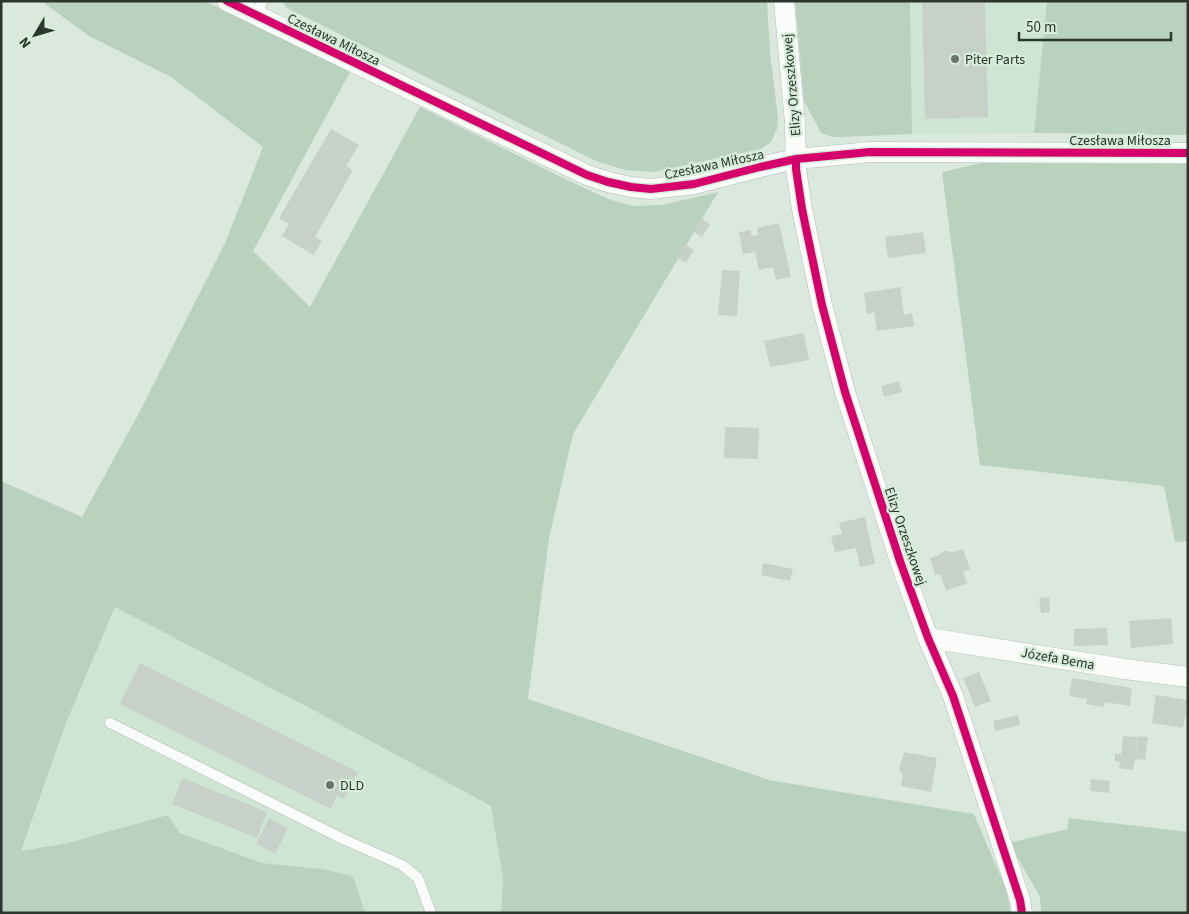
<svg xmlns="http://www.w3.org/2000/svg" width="1189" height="914" font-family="'Source Sans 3',sans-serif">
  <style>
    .built { fill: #cfe5d4 }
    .green { fill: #b9d2be }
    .building { fill: #c7d1c9 }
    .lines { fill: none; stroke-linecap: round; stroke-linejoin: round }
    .lane-casing { stroke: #b4beb6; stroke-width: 11 }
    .street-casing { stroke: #b4beb6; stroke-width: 21 }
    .lane { stroke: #fafcfa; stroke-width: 10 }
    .street { stroke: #fafcfa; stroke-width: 20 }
    .cycleway-casing { stroke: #d6edda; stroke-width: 11 }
    .cycleway { stroke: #d6006c; stroke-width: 8 }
    .poi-dot { fill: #69746c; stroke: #d6edda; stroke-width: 2 }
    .labels { text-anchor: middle; stroke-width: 4.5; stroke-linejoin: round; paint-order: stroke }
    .street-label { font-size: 14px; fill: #2c352e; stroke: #d6edda }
    .poi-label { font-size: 14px; fill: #2c352e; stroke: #d6edda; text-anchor: start }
  </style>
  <rect width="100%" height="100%" fill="#dbe8de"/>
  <path class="built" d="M910,1H1047L1034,133L912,134Z
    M115,607L315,711L491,806L503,878L501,913H365L353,876L322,869L262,863L180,833L68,843L21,851L66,723Z"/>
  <path class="green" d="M41,1H205L350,72L253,251L310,307L420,107L565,179L608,199L633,206L662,205L718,192L573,434L549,538L528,699L769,780L974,814L1006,889L1011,913H501L503,878L491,806L315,711L115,607L66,723L21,851L68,843L168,815L180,833L262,863L322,869L353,876L365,913H1V481L82,517L139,413L225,243L263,147L171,77L89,36Z
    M282,1H767L770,53L778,118L777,129L771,142L761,149L653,172L625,170L596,161L287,8Z
    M795,1H910L912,134L843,137H832L821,133L804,101Z
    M1047,1H1188V135L1034,133Z
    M982,163L1188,164V541L1175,542L1164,486L980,465L942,172Z
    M1069,818L1188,832V913H1041L1040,897L1009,843L1067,829Z"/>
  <path class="building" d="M922,1H985L988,117L925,119Z
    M331,129L359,145L346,166L353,170L315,237L322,241L314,255L282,236L289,224L279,218Z
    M702,219L710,224L702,237L694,232Z
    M779,223L791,277L776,280L773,267L759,270L755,252L743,254L739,232L750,230L752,236L758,235L757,228Z
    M923,232L926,253L888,258L885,237Z
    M685,244L694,250L686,263L677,258Z
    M722,270L740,271L737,316L718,315Z
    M900,287L904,315L912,313L914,326L877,331L874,312L867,314L864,293Z
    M804,333L809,360L770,367L764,341Z
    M899,381L902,392L884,397L881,386Z
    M725,427L759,428L758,459L724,458Z
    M865,517L875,564L860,567L856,548L835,552L831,536L842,534L839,523Z
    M963,549L970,569L963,572L967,583L946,591L940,574L935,575L930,558L939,555L944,551H949L950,553Z
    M763,563L793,569L790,581L761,575Z
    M1049,597L1050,612L1041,613L1039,598Z
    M1171,618L1173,644L1131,648L1129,621Z
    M1107,628L1108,645L1074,646V629Z
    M140,663L358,772L344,799L337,795L331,809L120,704Z
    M979,672L991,701L975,707L963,678Z
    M1072,678L1132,688L1130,706L1105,702L1104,707L1086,704L1087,699L1069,696Z
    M1156,695L1188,700L1183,728L1152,723Z
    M1018,715L1020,725L995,731L993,721Z
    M1123,736L1137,737L1136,754L1138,736L1148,737L1145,760L1135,759L1133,770L1119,768L1120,762L1115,761V754H1121Z
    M904,752L937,758L931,792L901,786L903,775L899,770Z
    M182,778L267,812L257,838L172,804Z
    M1091,779L1110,781L1109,793L1090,791Z
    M269,818L288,828L275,854L256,844Z"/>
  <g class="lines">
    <defs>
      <path id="lane" d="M258,16L262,1
        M110,723L343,839L402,865L418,878L431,913"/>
      <path id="street" d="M227,1L587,175L608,182L631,187L651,189L694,184L760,167L796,159L870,152L1188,153
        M784,1L795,123L796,169L802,209L822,305L845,392L901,564L928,638L953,696L1020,900L1022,913
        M928,638L1125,669L1188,677"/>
    </defs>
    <use href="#lane" class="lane-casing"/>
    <use href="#street" class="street-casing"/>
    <use href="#lane" class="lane"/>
    <use href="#street" class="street"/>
    <defs>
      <path id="cycleway" d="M227,1L587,175L608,182L631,187L651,189L694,184L760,167L796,159L870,152L1188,153
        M796,159V169L802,209L822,305L845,392L901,564L928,638L953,696L1020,900L1022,913"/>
    </defs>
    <use href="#cycleway" class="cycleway-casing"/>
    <use href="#cycleway" class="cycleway"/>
  </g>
  <g class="poi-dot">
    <circle cx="955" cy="59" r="5"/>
    <circle cx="330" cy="785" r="5"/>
  </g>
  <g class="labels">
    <g class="street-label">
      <text transform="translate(334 39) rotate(26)" y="5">Czesława Miłosza</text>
      <text transform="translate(791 85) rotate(-95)" y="5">Elizy Orzeszkowej</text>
      <text x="1120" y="145">Czesława Miłosza</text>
      <text transform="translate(714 164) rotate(-12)" y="5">Czesława Miłosza</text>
      <text transform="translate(906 536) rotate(71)" y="5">Elizy Orzeszkowej</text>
      <text transform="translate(1058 658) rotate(10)" y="5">Józefa Bema</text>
    </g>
    <g class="poi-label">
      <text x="965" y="64">Piter Parts</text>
      <text x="340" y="790">DLD</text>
    </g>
  </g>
  <rect width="1189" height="914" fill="none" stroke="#2c352e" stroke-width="5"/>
  <g transform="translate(35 35) rotate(232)" stroke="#d6edda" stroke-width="4" paint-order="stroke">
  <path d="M0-4L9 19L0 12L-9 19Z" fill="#2c352e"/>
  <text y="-8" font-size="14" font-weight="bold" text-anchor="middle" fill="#2c352e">N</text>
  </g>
  <path d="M1019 32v8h152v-8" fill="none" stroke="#2c352e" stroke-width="2.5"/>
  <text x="1026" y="32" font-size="15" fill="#2c352e" stroke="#d6edda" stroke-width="4" paint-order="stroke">50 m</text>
</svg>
